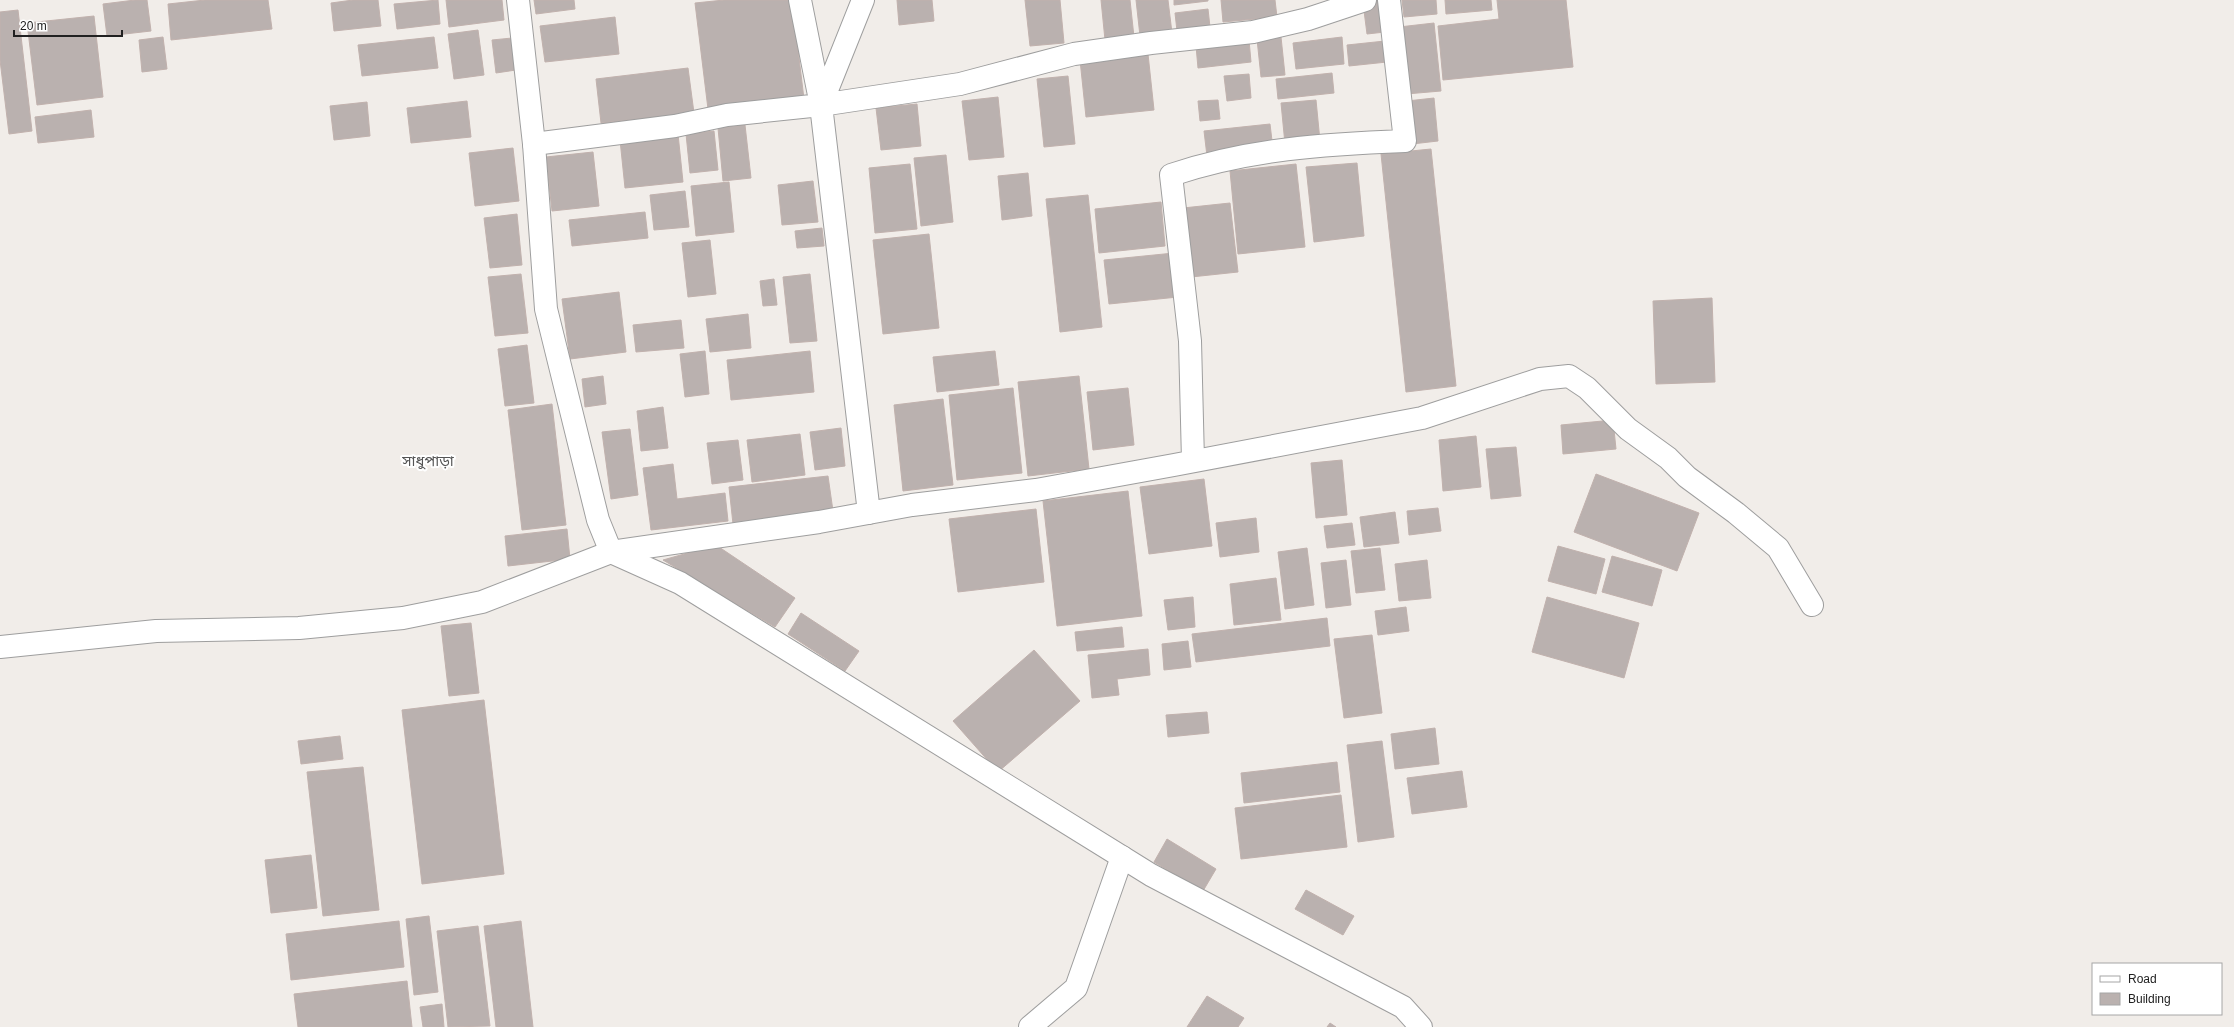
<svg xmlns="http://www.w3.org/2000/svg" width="2234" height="1027" font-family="Arial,'Noto Sans Bengali',sans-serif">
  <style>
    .building { fill: #bab1af; stroke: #c1b1ad }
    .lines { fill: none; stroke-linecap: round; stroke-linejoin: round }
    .minor-casing { stroke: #9e9e9e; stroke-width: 24 }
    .tertiary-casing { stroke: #9e9e9e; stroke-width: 24 }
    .minor { stroke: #fff; stroke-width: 22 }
    .tertiary { stroke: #fff; stroke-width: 22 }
    .labels { text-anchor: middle; stroke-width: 4; stroke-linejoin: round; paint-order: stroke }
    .quarter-label { font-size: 15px; fill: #545454; stroke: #fff }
  </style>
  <rect width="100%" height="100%" fill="#f1ede9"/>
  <path class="building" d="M135,0H147L151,31L107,36L103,4Z
    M205,0H268L272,29L171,40L168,4Z
    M353,0H378L381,26L334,31L331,3Z
    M438,0L440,24L397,29L394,4Z
    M446,0H502L504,20L449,27Z
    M534,0H574L575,9L536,14Z
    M724,0H792L804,99L708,109L695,3Z
    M897,0H932L934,21L899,25Z
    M1025,0H1060L1064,43L1030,46Z
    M1101,0H1130L1134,37L1105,40Z
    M1136,0H1168L1172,33L1140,36Z
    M1174,0H1208V1L1174,5Z
    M1221,0H1275L1277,17L1223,22Z
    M1402,0H1436L1437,14L1404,17Z
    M1445,0H1491L1492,10L1446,14Z
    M1497,0H1566L1573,67L1443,80L1438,26L1499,19Z
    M1382,1L1385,32L1367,34L1363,3Z
    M1208,9L1210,27L1177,31L1175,13Z
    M18,10L32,131L9,134L0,60V12Z
    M94,16L103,97L37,105L27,23Z
    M615,17L619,54L545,62L540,26Z
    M1434,23L1441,91L1406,94L1399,27Z
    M478,30L484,75L454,79L448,34Z
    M163,37L167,69L142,72L139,40Z
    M434,37L438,68L362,76L358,45Z
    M1281,37L1285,75L1261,77L1257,39Z
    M1342,37L1344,64L1296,69L1293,43Z
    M512,38L516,70L496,73L492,40Z
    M1249,40L1251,62L1198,68L1196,46Z
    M1385,41L1387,62L1349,66L1347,45Z
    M1148,54L1154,110L1086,117L1080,60Z
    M688,68L694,113L601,123L596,79Z
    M1332,73L1334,93L1278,99L1276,79Z
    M1249,74L1251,98L1227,101L1224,76Z
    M1068,76L1075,144L1044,147L1037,79Z
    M998,97L1004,157L969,160L962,101Z
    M1434,98L1438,141L1412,144L1407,101Z
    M1218,100L1220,119L1200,121L1198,101Z
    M1316,100L1320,141L1285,144L1281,103Z
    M467,101L471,137L411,143L407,108Z
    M367,102L370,136L334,140L330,106Z
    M917,104L921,146L881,150L876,108Z
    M91,110L94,137L38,143L35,117Z
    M1270,124L1273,149L1207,156L1204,131Z
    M745,125L751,178L723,181L718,128Z
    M714,131L718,170L690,173L686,134Z
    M678,134L683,182L625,188L620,140Z
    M513,148L519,201L475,206L469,153Z
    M1431,149L1456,386L1406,392L1381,154Z
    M593,152L599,206L552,211L546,157Z
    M946,155L953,222L921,226L914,158Z
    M1357,163L1364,236L1314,242L1306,167Z
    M910,164L917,229L875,233L869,168Z
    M1296,164L1305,247L1238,254L1230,171Z
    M1028,173L1032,216L1002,220L998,176Z
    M813,181L818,222L782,225L778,185Z
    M729,182L734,232L696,236L691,186Z
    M685,191L689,227L654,230L650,195Z
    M1088,195L1102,327L1060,332L1046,199Z
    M1161,202L1165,246L1099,253L1095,209Z
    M1230,203L1238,272L1191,277L1183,208Z
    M645,212L648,238L572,246L569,220Z
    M517,214L522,265L490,268L484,218Z
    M822,228L824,246L797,248L795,231Z
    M929,234L939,328L883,334L873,240Z
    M710,240L716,294L688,297L682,243Z
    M1174,253L1178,297L1109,304L1104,260Z
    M521,274L528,333L495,336L488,277Z
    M810,274L817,341L790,343L783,277Z
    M774,279L777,305L763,306L760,281Z
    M619,292L626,352L570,359L562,299Z
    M1712,298L1715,382L1656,384L1653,301Z
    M748,314L751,348L710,352L706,319Z
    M681,320L684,348L636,352L633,325Z
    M527,345L534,403L505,406L498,349Z
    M705,351L709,394L685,397L680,354Z
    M810,351L814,392L731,400L727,360Z
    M995,351L999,385L937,392L933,357Z
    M603,376L606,404L585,407L582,379Z
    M1079,376L1089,469L1028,476L1018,382Z
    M1013,388L1022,473L957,480L949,395Z
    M1128,388L1134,445L1093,450L1087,392Z
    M943,399L953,485L903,491L894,405Z
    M552,404L566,525L522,530L508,410Z
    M663,407L668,448L641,451L637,411Z
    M1613,420L1616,449L1563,454L1561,425Z
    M841,428L845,466L815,470L810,432Z
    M630,429L638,495L611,499L602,432Z
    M800,434L805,475L752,482L747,440Z
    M1476,436L1481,487L1443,491L1439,440Z
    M738,440L743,480L712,484L707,443Z
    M1516,447L1521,496L1491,499L1486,449Z
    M1342,460L1347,515L1316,518L1311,463Z
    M673,464L677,499L725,493L728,521L651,530L643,468Z
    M1596,474L1699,513L1677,571L1574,532Z
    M828,476L833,511L733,524L729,487Z
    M1204,479L1212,546L1149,554L1140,487Z
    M1128,491L1142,616L1057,626L1043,501Z
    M1438,508L1441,531L1409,535L1407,511Z
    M1036,509L1044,582L958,592L949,519Z
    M1395,512L1399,543L1364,547L1360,517Z
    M1256,518L1259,552L1220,557L1216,523Z
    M1352,523L1355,545L1327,548L1324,526Z
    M567,529L570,559L508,566L505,536Z
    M716,545L795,598L775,627L663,560Z
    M1558,546L1605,559L1596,594L1548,581Z
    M1307,548L1314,605L1285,609L1278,552Z
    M1380,548L1385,590L1356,593L1351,551Z
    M1612,556L1662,570L1652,606L1602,592Z
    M1346,560L1351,605L1326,608L1321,563Z
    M1427,560L1431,598L1399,601L1395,564Z
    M1276,578L1281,620L1234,625L1230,584Z
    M1193,597L1195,627L1168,630L1164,600Z
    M1547,597L1639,623L1624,678L1532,652Z
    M1406,607L1409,631L1378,635L1375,611Z
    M801,613L859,651L845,671L788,634Z
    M1327,618L1330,646L1196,662L1192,634Z
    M471,623L479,693L449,696L441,626Z
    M1122,627L1124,647L1077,651L1075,632Z
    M1372,635L1382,713L1344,718L1334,639Z
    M1188,641L1191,667L1164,670L1162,644Z
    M1148,649L1150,675L1117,679L1119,695L1092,698L1088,655Z
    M1034,650L1080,701L998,772L953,721Z
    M484,700L504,874L422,884L402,710Z
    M1207,712L1209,733L1168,737L1166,715Z
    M1435,728L1439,764L1395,769L1391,734Z
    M340,736L343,759L301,764L298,741Z
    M1382,741L1394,837L1358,842L1347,745Z
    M1337,762L1340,792L1244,803L1241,773Z
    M363,767L379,910L323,916L307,772Z
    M1462,771L1467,807L1412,814L1407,778Z
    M1341,795L1347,847L1241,859L1235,808Z
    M1167,839L1216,869L1203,891L1154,862Z
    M311,855L317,908L271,913L265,860Z
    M1306,890L1354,916L1343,935L1295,909Z
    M429,916L438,992L414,995L406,919Z
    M399,921L404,967L291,980L286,934Z
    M521,921L533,1027H496L484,926Z
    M478,926L490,1026L448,1027L437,931Z
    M407,981L412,1027H298L294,994Z
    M1207,996L1244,1018L1238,1027H1187Z
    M442,1004L444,1027H423L420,1007Z
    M1330,1023L1336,1027H1327Z"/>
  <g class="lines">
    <defs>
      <path id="minor" d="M800,0L821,105L869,513
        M821,105L863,0
        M534,144L675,126L727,115L821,105L960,84L1074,54L1151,43L1253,32L1308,19L1365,0
        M1193,461L1190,341L1171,175C1248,149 1325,144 1405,141L1389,0
        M0,647L156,631L299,628L403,618L482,602L611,552L819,522L912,505L1036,490L1174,465L1422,418L1540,379L1569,376L1587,388L1628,429L1668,458L1687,477L1736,513L1778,548L1812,605
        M1030,1027L1076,988L1122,857"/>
      <path id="tertiary" d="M518,0L534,144L546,309L598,520L611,552L680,583L1151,875L1403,1007L1421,1027"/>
    </defs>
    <use href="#minor" class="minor-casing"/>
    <use href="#tertiary" class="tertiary-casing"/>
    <use href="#minor" class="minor"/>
    <use href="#tertiary" class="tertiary"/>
  </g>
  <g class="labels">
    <g class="quarter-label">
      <text x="428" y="466">সাধুপাড়া</text>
    </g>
  </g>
  <rect x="2092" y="963" width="130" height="52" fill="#ffffff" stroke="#a6a6a6"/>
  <rect x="2100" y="976" width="20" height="6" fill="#ffffff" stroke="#a6a6a6"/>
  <text x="2128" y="983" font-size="12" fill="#212121">Road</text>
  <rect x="2100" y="993" width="20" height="12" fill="#bab1af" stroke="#a6a6a6"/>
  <text x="2128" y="1003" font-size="12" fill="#212121">Building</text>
  <path d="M14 30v6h108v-6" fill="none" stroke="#212121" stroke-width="2"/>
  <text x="20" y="30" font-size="12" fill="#212121" stroke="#ffffff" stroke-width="3" paint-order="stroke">20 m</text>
</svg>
